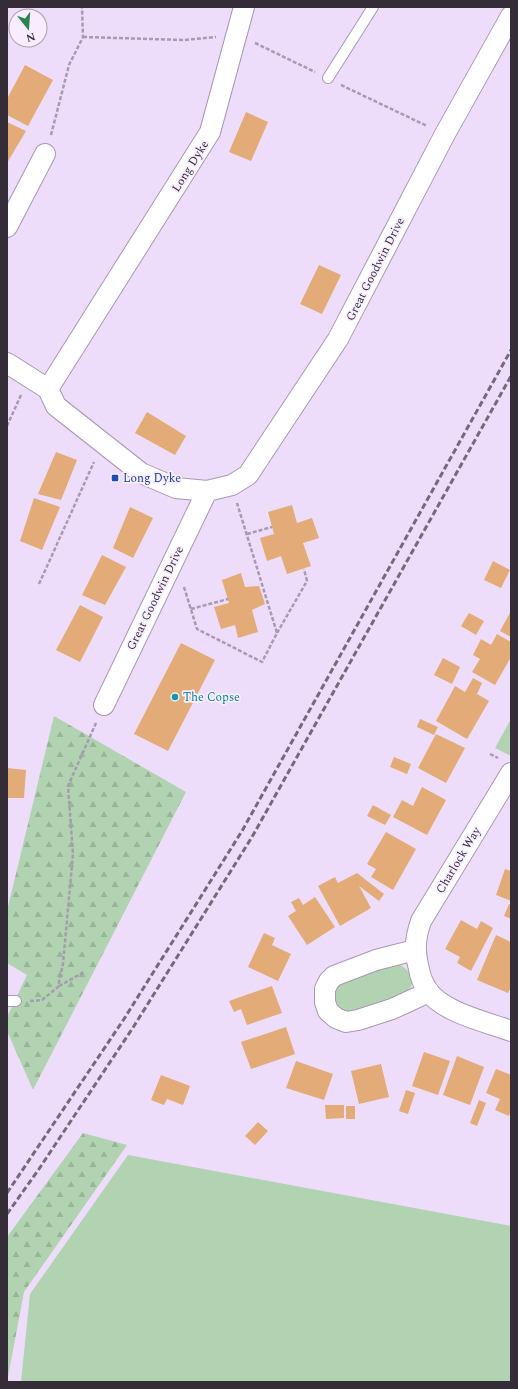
<svg xmlns="http://www.w3.org/2000/svg" width="518" height="1389" font-family="Spectral,serif">
  <style>
    .green { fill: #b1d3b1 }
    .forest { fill: url(#forest-firs) }
    .building { fill: #e2ab77 }
    .lines { fill: none; stroke-linecap: round; stroke-linejoin: round }
    .service-casing { stroke: #a898b4; stroke-width: 12 }
    .minor-casing { stroke: #a898b4; stroke-width: 22 }
    .path { stroke: #a89ab1; stroke-width: 2.5; stroke-dasharray: 4 2; stroke-linecap: butt }
    .service { stroke: #fff; stroke-width: 10 }
    .minor { stroke: #fff; stroke-width: 20 }
    .rail { stroke: #746a7b; stroke-width: 3; stroke-dasharray: 6 3; stroke-linecap: butt }
    .transit-dot { fill: #1a4fb4; stroke: #f7edff; stroke-width: 1.5 }
    .culture-dot { fill: #0f9aa8; stroke: #f7edff; stroke-width: 1.5 }
    .labels { text-anchor: middle; stroke-width: 3.5; stroke-linejoin: round; paint-order: stroke }
    .street-label { font-size: 12px; fill: #342d38; stroke: #f7edff }
    .transit-label { font-size: 12px; fill: #164399; stroke: #f7edff; text-anchor: start }
    .culture-label { font-size: 12px; fill: #0d838f; stroke: #f7edff; text-anchor: start }
  </style>
  <defs>
    <pattern id="forest-firs" width="22" height="20" patternUnits="userSpaceOnUse"><rect width="22" height="20" fill="#b1d3b1"/><path d="M5 1l3.5 6h-7zM16 11l3.5 6h-7z" fill="#99b599"/></pattern>
  </defs>
  <rect width="100%" height="100%" fill="#eeddfa"/>
  <path class="green" d="M511,719V756L495,748Z
    M394,963C403,965 414,973 412,984C411,988 408,992 405,996L347,1015L336,1007L331,991L335,984Z
    M128,1155L511,1226V1382H21L30,1294Z"/>
  <path class="forest" d="M54,716L186,792L33,1090L7,1031V1017L27,975L7,963V911Z
    M83,1133L127,1145L24,1292L7,1382V1237Z"/>
  <path class="building" d="M25,65L53,80L28,126L7,115V99Z
    M246,112L268,122L251,161L229,152Z
    M7,122L26,131L7,163Z
    M319,265L341,275L322,314L300,304Z
    M147,412L186,436L175,455L135,433Z
    M56,452L77,460L61,500L38,494Z
    M34,498L60,507L42,550L20,541Z
    M292,505L297,523L312,518L319,538L303,543L311,566L287,574L281,556L267,561L260,538L274,534L268,512Z
    M130,507L153,518L133,558L113,548Z
    M102,555L126,567L105,605L82,595Z
    M493,561L510,570L501,588L484,580Z
    M241,573L245,587L259,586L265,604L252,610L258,632L238,638L235,625L221,629L214,607L229,603L222,580Z
    M80,605L103,617L80,662L56,650Z
    M511,611V637L500,631Z
    M469,613L484,621L476,635L461,626Z
    M497,634L511,642V657L495,685L472,672L480,659L473,655L481,639L491,645Z
    M181,643L215,660L168,751L134,734Z
    M443,658L460,667L452,684L434,675Z
    M473,678L482,683L477,694L489,701L467,739L436,721L455,686L465,692Z
    M420,719L438,727L434,735L417,727Z
    M436,734L465,748L446,783L418,768Z
    M394,757L411,764L407,774L390,767Z
    M7,768L26,770L24,798H7Z
    M422,787L446,800L427,835L393,817L402,800L413,806Z
    M373,805L391,815L385,825L367,816Z
    M386,832L416,849L393,890L371,877L376,869L367,864Z
    M505,869L511,871V901L496,895Z
    M357,873L384,894L379,901L359,886L371,908L340,926L318,886L335,877L338,883Z
    M315,897L335,927L307,945L288,916L296,911L291,902L299,898L303,905Z
    M509,904L511,905V919L504,916Z
    M461,920L477,929L481,921L493,928L471,971L457,963L460,957L445,949Z
    M264,933L275,938L272,945L291,954L278,981L248,967Z
    M496,935L511,942V987L508,993L477,980Z
    M272,986L282,1013L247,1025L241,1009L234,1012L229,1001Z
    M286,1027L295,1054L251,1069L241,1042Z
    M424,1052L450,1061L438,1095L412,1086Z
    M457,1056L484,1067L470,1105L443,1095Z
    M296,1061L333,1074L324,1100L286,1088Z
    M381,1064L389,1097L359,1104L351,1071Z
    M496,1069L511,1075V1110L509,1116L495,1110L500,1099L486,1093Z
    M161,1075L190,1086L183,1105L167,1099L164,1105L151,1100Z
    M406,1090L415,1093L408,1114L399,1111Z
    M479,1100L486,1103L477,1126L470,1123Z
    M325,1105H344V1118L326,1119Z
    M346,1106H355V1119H346Z
    M258,1122L268,1131L255,1145L245,1136Z"/>
  <g class="lines">
    <defs>
      <path id="service" d="M328,78L373,7
        M7,1001H16"/>
      <path id="minor" d="M7,227L45,154
        M7,363L48,389L56,406L141,473L176,488L207,491L232,485L248,475L338,339L445,134L511,16
        M48,389L210,132L244,7
        M104,705L207,491
        M511,773L421,921C415,939 414,950 419,969C420,976 424,985 428,991C444,1013 487,1022 511,1031
        M415,950L376,960L334,976L329,981L325,989V1002L328,1011L336,1018L346,1022L358,1020L392,1009L429,992"/>
    </defs>
    <use href="#service" class="service-casing"/>
    <use href="#minor" class="minor-casing"/>
    <path class="path" d="M83,37L184,40L216,37
      M255,43L315,72
      M341,85L427,126
      M51,135L69,65L83,37L82,7
      M7,426L21,395
      M247,534L272,527
      M39,584L94,462
      M184,587L197,629L262,662L277,633L237,503
      M191,609L228,599
      M277,633L307,581L304,569
      M490,754L498,758
      M59,986L84,972
      M30,1001L42,1000L58,987L63,964L73,854L68,786L96,723"/>
    <use href="#service" class="service"/>
    <use href="#minor" class="minor"/>
    <path class="rail" d="M7,1193L124,1019L242,831L511,350
      M7,1214L39,1169L134,1026L252,837L511,376"/>
  </g>
  <rect class="transit-dot" x="111" y="474" width="8" height="8" rx="2"/>
  <circle class="culture-dot" cx="175" cy="697" r="4"/>
  <g class="labels">
    <g class="street-label">
      <text transform="translate(190 166) rotate(-58)" y="4">Long Dyke</text>
      <text transform="translate(375 269) rotate(-63)" y="4">Great Goodwin Drive</text>
      <text transform="translate(155 598) rotate(-64)" y="4">Great Goodwin Drive</text>
      <text transform="translate(458 860) rotate(-59)" y="4">Charlock Way</text>
    </g>
    <g class="transit-label">
      <text x="123" y="482">Long Dyke</text>
    </g>
    <g class="culture-label">
      <text x="183" y="701">The Copse</text>
    </g>
  </g>
  <rect width="518" height="1389" fill="none" stroke="#342d38" stroke-width="16"/>
  <g transform="translate(28 28) rotate(163)"><circle r="19" fill="#f7edff" stroke="#a9a0af"/>
  <path d="M0-3L7 15L0 10L-7 15Z" fill="#2f8254"/>
  <text y="-6" font-size="11" font-weight="bold" text-anchor="middle" fill="#342d38">N</text>
  </g>
</svg>
